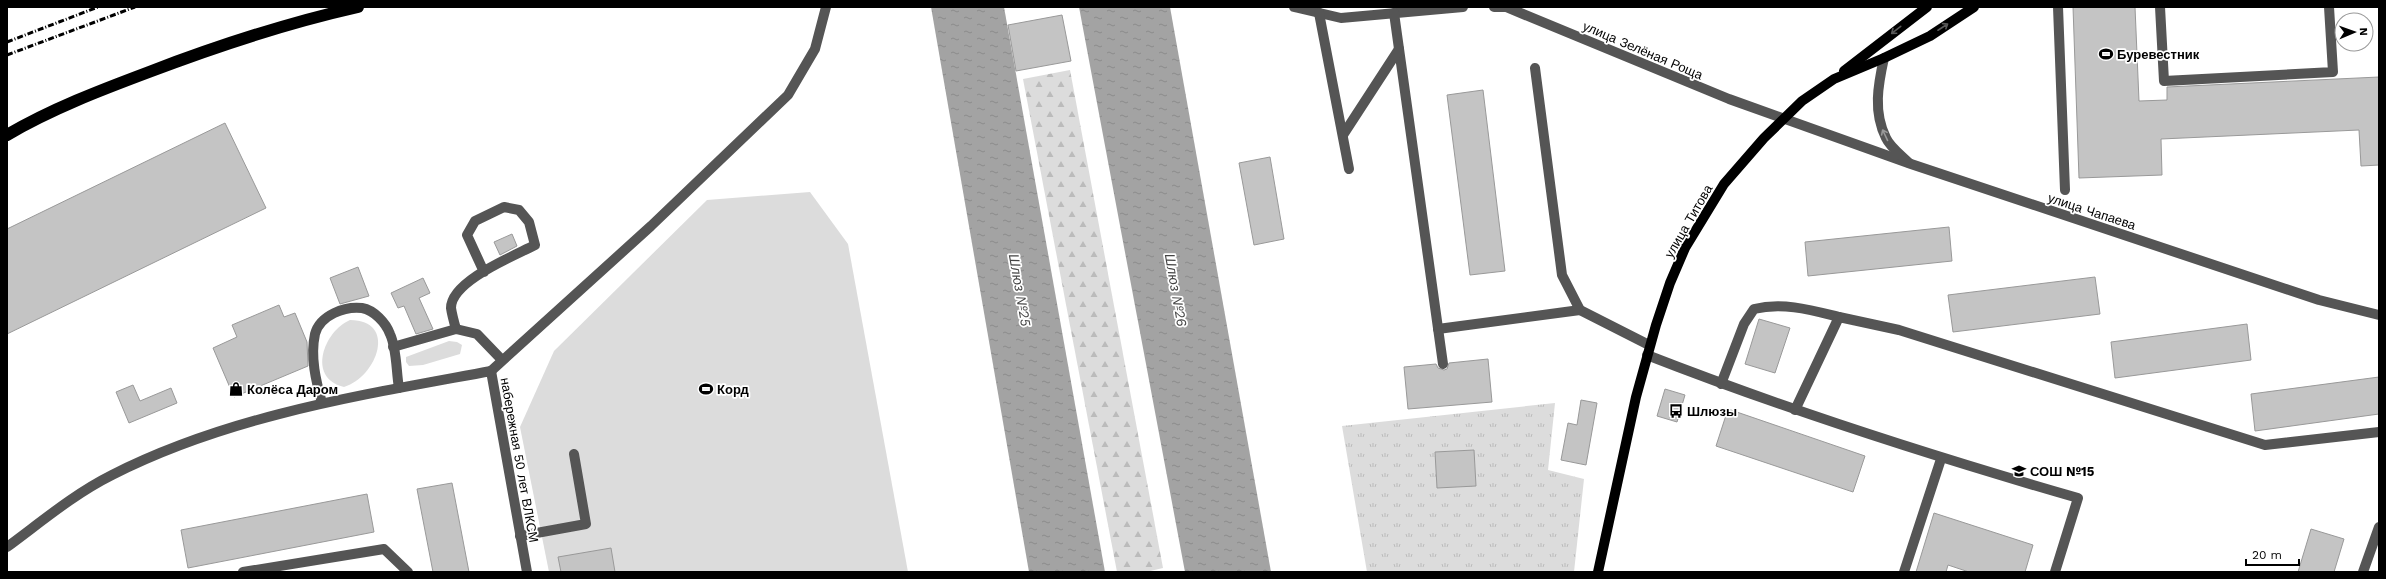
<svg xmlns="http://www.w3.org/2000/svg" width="2386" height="579" viewBox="0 0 2386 579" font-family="'Work Sans',sans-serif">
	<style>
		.grass { fill: #dcdcdc }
		.forest { fill: url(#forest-firs) }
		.park { fill: url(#park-tufts) }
		.water { fill: url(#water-ripples) }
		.building { fill: #c4c4c4; stroke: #999 }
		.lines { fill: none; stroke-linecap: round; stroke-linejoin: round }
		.minor { stroke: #555; stroke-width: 10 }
		.major { stroke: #000; stroke-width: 10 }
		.highway { stroke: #000; stroke-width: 12 }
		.rail { stroke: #000; stroke-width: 3; stroke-dasharray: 6 2 1 2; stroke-linecap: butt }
		.oneway { stroke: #595959 }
		.oneway2 { stroke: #999 }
		.labels { text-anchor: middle; stroke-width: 3.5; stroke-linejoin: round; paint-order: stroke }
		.street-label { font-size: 13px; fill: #000; stroke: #fff }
		.poi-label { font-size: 13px; font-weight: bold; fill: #000; stroke: #fff; text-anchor: start }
		.water-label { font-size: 14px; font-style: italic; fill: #444; stroke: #fff }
	</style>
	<defs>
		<pattern id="forest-firs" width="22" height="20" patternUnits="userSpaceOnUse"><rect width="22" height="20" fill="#dcdcdc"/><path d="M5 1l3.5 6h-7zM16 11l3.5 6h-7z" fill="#bbb"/></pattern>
		<pattern id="park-tufts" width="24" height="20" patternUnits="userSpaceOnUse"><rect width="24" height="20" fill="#dcdcdc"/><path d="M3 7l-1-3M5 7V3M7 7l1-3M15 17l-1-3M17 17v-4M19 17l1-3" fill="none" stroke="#bbb"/></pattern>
		<pattern id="water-ripples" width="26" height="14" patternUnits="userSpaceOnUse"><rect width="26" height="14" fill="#a3a3a3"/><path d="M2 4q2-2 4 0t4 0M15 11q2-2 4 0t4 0" fill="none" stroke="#8b8b8b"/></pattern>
	</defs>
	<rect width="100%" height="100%" fill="#fff"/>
	<g class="grass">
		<polygon points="810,192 848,244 908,572 549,572 520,427 554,351 707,200"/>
		<path d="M350 320C397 320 378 376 344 387 306 378 324 331 350 320Z"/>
		<polygon points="449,341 457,342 462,345 460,354 423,365 409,366 406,362 406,357"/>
	</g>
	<polygon class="forest" points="1070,70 1163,568 1146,572 1117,572 1023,79"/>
	<polygon class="park" points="1555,403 1548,470 1584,479 1574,572 1367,572 1342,426"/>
	<g class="water">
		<polygon points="931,7 1004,7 1105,572 1029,572"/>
		<polygon points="1079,7 1170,7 1271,572 1185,572"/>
	</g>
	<g class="building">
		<polygon points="2073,7 2135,7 2139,101 2167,100 2167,87 2379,77 2379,165 2361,166 2359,130 2161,139 2162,175 2079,178"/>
		<polygon points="1062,15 1071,61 1016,71 1008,25"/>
		<polygon points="1483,90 1505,271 1470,275 1447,95"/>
		<polygon points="225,123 266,208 7,334 7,229"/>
		<polygon points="1270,157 1284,239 1254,245 1239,163"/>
		<polygon points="1949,227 1952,261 1808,276 1805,242"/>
		<polygon points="512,234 517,246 500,255 494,242"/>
		<polygon points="358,267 369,296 340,304 330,278"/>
		<polygon points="2095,277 2100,314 1953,332 1948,295"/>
		<polygon points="423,278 430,293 419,298 433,329 416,334 404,306 398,308 391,293"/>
		<polygon points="279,305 284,317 295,313 307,342 308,366 234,397 213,348 237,337 232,325"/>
		<polygon points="1759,319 1790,328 1775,373 1745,364"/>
		<polygon points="2247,324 2251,360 2115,378 2111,342"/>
		<polygon points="1488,359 1492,402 1408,409 1404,367 1436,364 1438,368 1444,370 1447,369 1449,363"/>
		<polygon points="2379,377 2379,414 2255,431 2251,394"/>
		<polygon points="133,385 140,401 171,388 177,403 129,423 116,392"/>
		<polygon points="1665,389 1685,395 1677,422 1657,416"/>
		<polygon points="1581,400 1597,403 1586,465 1561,460 1568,423 1577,425"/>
		<polygon points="1728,409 1865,456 1853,492 1716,446"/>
		<polygon points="1474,450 1476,486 1437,488 1435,452"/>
		<polygon points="452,483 469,572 433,572 417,489"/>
		<polygon points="367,494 374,532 188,568 181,530"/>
		<polygon points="1934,513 2033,545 2025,572 1969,572 1948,565 1946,572 1916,572"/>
		<polygon points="2311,529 2344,539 2334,572 2298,572"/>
		<polygon points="611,548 615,572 561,572 558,557"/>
	</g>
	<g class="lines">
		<g class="minor">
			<polyline points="1294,7 1341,18 1463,7"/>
			<polyline points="1494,7 1506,7 1729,99 1911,164 2319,300 2379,315"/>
			<polyline points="2058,7 2065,190"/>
			<polyline points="2160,7 2164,81 2333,72 2329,7"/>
			<polyline points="1319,13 1349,169"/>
			<polyline points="1394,13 1443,364"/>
			<path d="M1884 58C1878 85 1873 112 1886 138 1890 147 1902 156 1909 163"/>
			<polyline points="1535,68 1562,275 1580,310 1649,345"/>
			<polyline points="1343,135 1399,49"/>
			<path d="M456 329C454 322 452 315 451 308 451 281 514 256 535 245L529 222 519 210 504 207 475 221 467 235 484 272"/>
			<polyline points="1438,329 1580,310"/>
			<polyline points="393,347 456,329 477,334 502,360"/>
			<path d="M1647 355C1788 410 1932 456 2078 498L2055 572"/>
			<polyline points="491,371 651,226 788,95 815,49 826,7"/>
			<path d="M1721 384 1744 324 1754 309C1783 302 1811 310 1839 317"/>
			<path d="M322 403C316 381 310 357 315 334 320 315 345 306 362 308 374 310 386 323 390 334 397 349 396 371 399 388"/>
			<polyline points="1795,410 1839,317 1899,330 2265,445 2379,432"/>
			<polyline points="520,536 586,524 574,454"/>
			<path d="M7 547C41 522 74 494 112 475 230 415 362 395 491 371L527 572"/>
			<polyline points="243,572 384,549 408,572"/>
			<polyline points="1904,572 1941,459"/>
			<polyline points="2363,572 2379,527"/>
		</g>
		<g class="major">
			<polyline points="1844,71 1927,7"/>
			<polyline points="1598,572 1636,397 1656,325 1670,283 1685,248 1724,184 1764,138 1802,101 1834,79 1884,58 1930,36 1974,7"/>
		</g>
		<path class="highway" d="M7 135C51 109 101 90 149 72 217 46 287 23 358 7"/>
		<g class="rail">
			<polyline points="7,42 98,7"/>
			<polyline points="7,55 135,7"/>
		</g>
	</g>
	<defs><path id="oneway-shaft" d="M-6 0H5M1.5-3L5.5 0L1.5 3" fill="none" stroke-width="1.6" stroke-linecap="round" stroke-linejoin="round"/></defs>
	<g class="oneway">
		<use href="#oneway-shaft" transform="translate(1943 27) rotate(-33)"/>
		<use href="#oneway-shaft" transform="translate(1896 30) rotate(142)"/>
	</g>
	<use class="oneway2" href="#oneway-shaft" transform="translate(1885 135) rotate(-115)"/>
	<defs>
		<symbol id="stadium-bare" viewBox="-9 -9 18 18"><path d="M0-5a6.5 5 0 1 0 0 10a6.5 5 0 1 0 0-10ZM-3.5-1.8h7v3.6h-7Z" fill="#000" stroke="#fff" stroke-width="2.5" paint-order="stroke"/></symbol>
		<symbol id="shop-bare" viewBox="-9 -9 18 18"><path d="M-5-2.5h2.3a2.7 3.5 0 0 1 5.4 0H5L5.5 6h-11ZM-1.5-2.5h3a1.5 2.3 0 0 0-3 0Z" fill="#000" stroke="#fff" stroke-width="2.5" paint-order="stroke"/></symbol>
		<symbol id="bus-bare" viewBox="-9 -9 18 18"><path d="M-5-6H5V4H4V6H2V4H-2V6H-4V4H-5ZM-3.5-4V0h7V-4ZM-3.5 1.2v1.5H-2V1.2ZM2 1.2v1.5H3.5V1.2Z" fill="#000" stroke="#fff" stroke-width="2.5" paint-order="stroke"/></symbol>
		<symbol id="school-bare" viewBox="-9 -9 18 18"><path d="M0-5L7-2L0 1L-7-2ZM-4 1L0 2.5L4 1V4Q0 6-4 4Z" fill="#000" stroke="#fff" stroke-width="2.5" paint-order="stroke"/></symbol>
	</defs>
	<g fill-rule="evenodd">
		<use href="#stadium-bare" x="2096" y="44" width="20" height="20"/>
		<use href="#shop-bare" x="226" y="379" width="20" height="20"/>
		<use href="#stadium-bare" x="696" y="379" width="20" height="20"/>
		<use href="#bus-bare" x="1666" y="401" width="20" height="20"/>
		<use href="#school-bare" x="2009" y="461" width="20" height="20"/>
	</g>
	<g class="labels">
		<g class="street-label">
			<text transform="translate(1643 50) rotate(23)" y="5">улица Зелёная Роща</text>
			<text transform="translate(2092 211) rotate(18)" y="5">улица Чапаева</text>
			<text transform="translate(1688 221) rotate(-60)" y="5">улица Титова</text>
			<text transform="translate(520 460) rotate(80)" y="5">набережная 50 лет ВЛКСМ</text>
		</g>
		<g class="poi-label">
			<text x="2117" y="59">Буревестник</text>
			<text x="247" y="394">Колёса Даром</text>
			<text x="717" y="394">Корд</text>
			<text x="1687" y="416">Шлюзы</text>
			<text x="2030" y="476">СОШ №15</text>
		</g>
		<g class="water-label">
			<text transform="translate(1020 290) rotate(80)" y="5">Шлюз №25</text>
			<text transform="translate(1176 290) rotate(80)" y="5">Шлюз №26</text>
		</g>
	</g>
	<rect width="2386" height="579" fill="none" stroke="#000000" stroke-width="16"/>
	<g transform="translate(2354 32) rotate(88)"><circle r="19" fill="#ffffff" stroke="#999999"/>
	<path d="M0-3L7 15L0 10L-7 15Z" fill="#000000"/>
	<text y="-6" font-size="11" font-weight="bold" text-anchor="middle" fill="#000000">N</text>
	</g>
	<path d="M2246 559v6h53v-6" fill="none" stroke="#000000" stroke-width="2"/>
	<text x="2252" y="559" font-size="12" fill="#000000" stroke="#ffffff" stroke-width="3" paint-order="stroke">20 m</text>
</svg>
